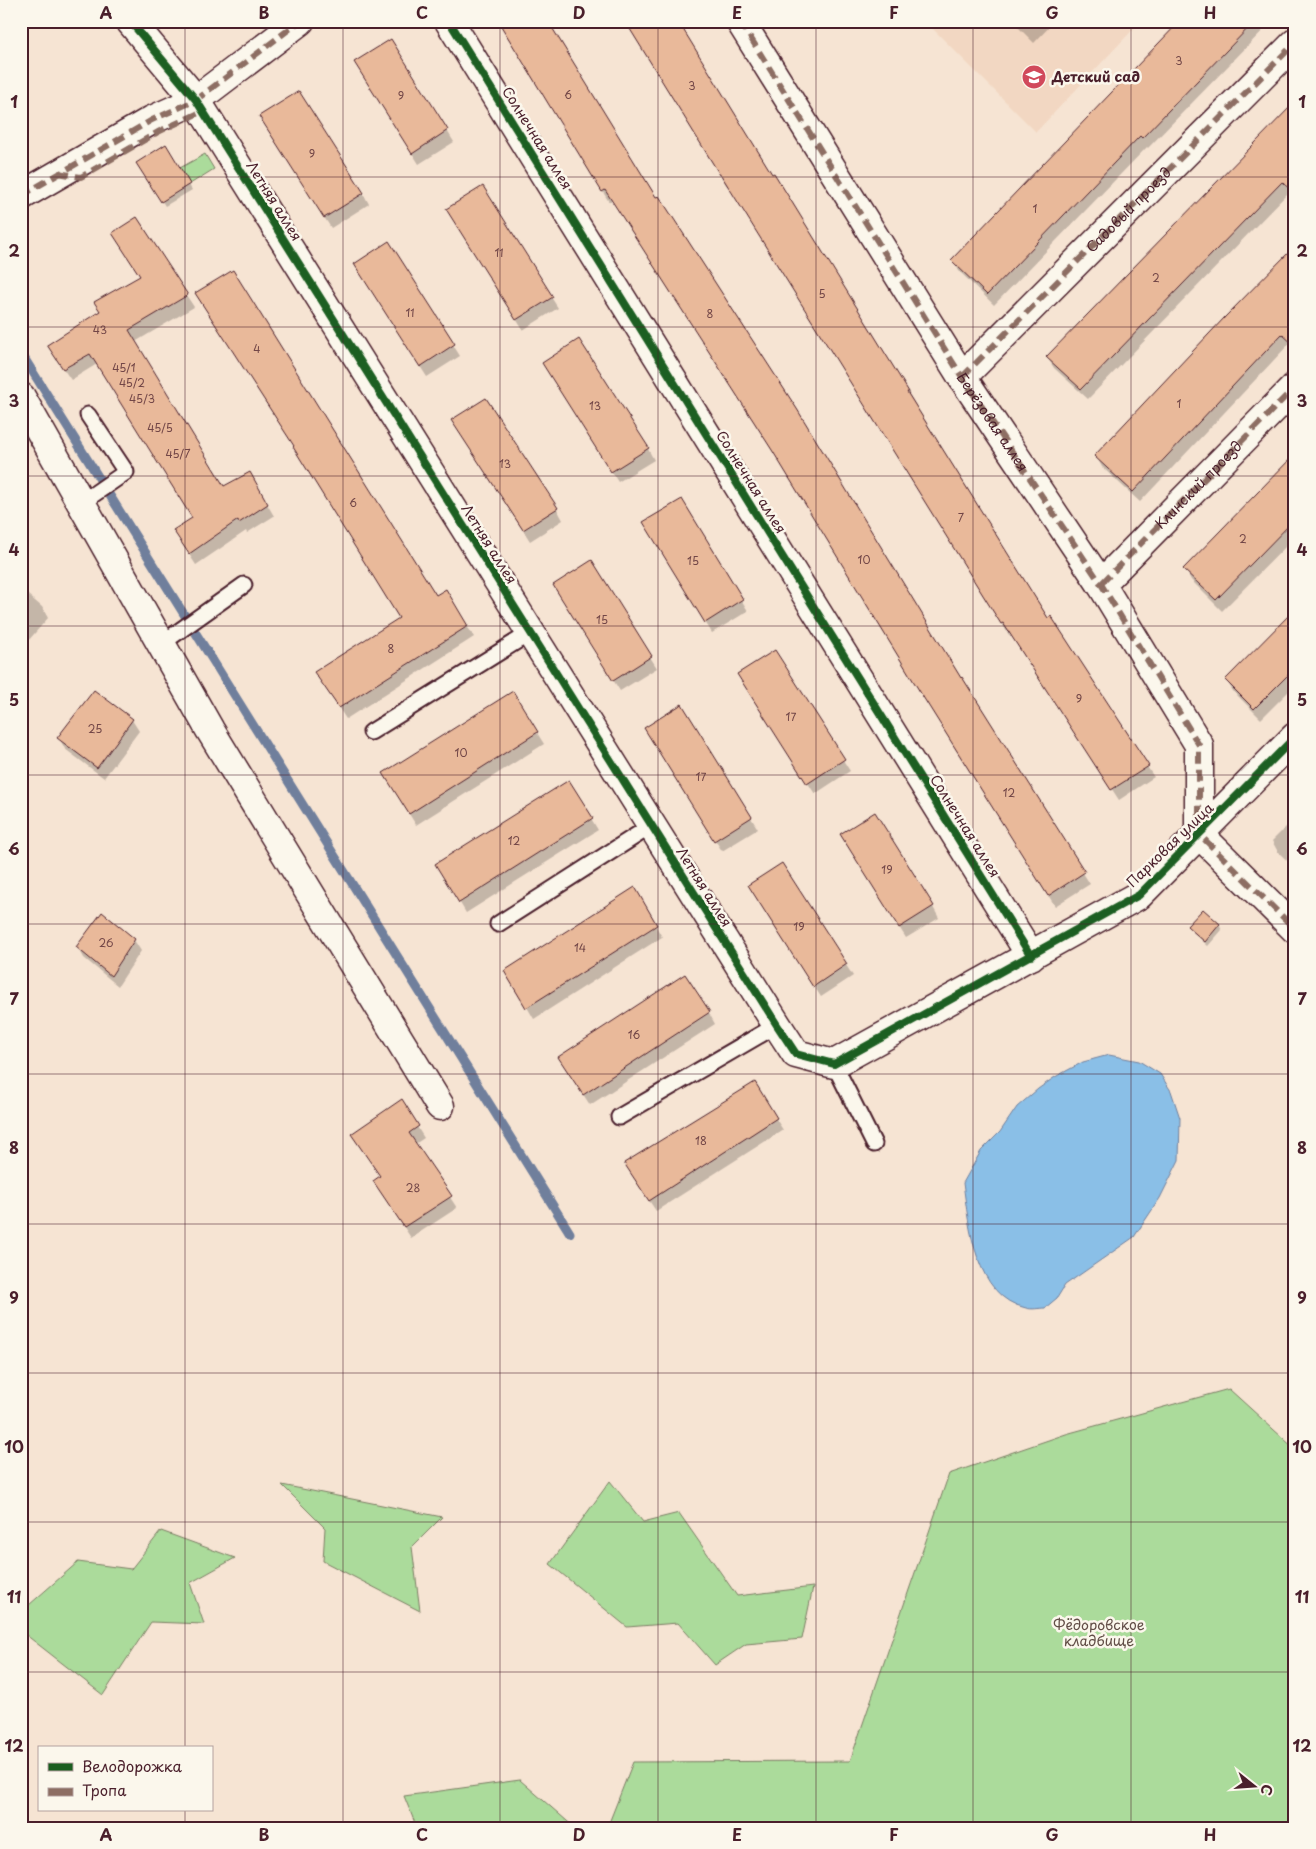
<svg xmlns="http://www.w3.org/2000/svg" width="1316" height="1849" viewBox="0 0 1316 1849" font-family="'Playpen Sans',sans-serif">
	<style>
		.built { fill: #f2d7c2 }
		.green { fill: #abdb9b; stroke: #7a7d63 }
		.water { fill: #8abfe7; stroke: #707f9c }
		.shadow { fill: #0003 }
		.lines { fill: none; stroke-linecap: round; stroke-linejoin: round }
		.stream { stroke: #707f9c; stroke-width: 9 }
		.building { fill: #e9b99a; stroke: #4a1f2b }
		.service-casing { stroke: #4a1f2b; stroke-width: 19 }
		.minor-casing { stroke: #4a1f2b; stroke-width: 31 }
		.service { stroke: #fbf7ec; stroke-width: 15 }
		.minor { stroke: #fbf7ec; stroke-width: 28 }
		.quiet { stroke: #8d6e63; stroke-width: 6; stroke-dasharray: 12 6; stroke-linecap: butt }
		.cycleway-casing { stroke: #fbf7ec; stroke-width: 11 }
		.cycleway { stroke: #1b5e20; stroke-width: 8 }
		.grid { fill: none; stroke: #4a1f2b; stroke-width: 1; stroke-opacity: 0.55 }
		.labels { text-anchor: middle; stroke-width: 5; stroke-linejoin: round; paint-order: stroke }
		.number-label { font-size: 11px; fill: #724647 }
		.poi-label { font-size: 14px; font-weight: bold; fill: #4a1f2b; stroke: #fbf7ec; text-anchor: start }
		.street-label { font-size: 14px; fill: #4a1f2b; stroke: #fbf7ec }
		.park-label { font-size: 14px; fill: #624e47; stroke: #fbf7ec }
		.neatline { fill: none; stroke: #4a1f2b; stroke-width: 2 }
		.grid-label { font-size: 16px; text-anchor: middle; font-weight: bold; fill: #4a1f2b }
	</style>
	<rect width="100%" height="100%" fill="#f6e4d3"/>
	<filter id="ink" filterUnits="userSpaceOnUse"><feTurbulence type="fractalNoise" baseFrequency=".02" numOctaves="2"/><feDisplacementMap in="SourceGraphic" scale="10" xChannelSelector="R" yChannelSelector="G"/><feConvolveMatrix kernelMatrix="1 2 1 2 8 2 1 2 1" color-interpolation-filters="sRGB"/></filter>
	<g filter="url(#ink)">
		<polygon class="built" points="925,21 1141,21 1036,132"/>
		<g class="green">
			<polygon points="205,154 214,169 190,184 180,168"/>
			<polygon points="1229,1389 1295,1449 1295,1828 607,1828 633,1762 850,1761 949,1474 1066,1434"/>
			<polygon points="610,1481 643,1522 679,1513 737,1596 813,1587 802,1639 746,1644 715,1665 678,1623 627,1627 550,1564"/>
			<polygon points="282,1485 442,1517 412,1547 420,1611 323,1561 325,1528"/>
			<polygon points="161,1531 235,1558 190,1583 204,1624 151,1622 103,1695 21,1631 21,1612 78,1562 131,1569"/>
			<polygon points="520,1780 575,1828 417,1828 404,1796"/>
		</g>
		<path class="water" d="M1109 1055 1139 1061 1160 1074 1171 1091 1180 1118 1179 1160 1160 1198 1134 1237 1065 1285 1057 1298 1045 1308C1039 1308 1032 1310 1026 1308 975 1297 969 1226 963 1183L981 1151 1000 1132 1017 1107 1038 1089 1055 1077 1083 1062Z"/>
		<g class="shadow">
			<polygon points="499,21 960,680 1090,884 1055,906 916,684 768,442 612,200 609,202"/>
			<polygon points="626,21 772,176 774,175 1048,620 1154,777 1119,800 1010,634 1009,635 729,185 727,186"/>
			<polygon points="1012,21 1055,21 1034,43"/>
			<polygon points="1183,21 1272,21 1148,148 1147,147 994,305 959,271 953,260"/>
			<polygon points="391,40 454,142 419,164 362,73"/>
			<polygon points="1295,104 1295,192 1292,195 1289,192 1088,399 1054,368 1047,357"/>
			<polygon points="267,128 363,193 369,204 331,228"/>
			<polygon points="165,146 192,190 165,206 138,163"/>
			<polygon points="136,219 194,307 135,342 224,487 249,473 274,516 247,533 246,531 196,565 181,542 193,519 97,364 71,380 55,357 101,312 141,277"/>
			<polygon points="454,220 551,297 558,308 523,330"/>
			<polygon points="389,243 460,356 427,377 362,276"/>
			<polygon points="1295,247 1295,342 1291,346 1289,344 1140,502 1102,467 1096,456"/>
			<polygon points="550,375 648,449 654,460 618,482"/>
			<polygon points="459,431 557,509 563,520 530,541"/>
			<polygon points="295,447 436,597 467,626 474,637 346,719 315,672 400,619"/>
			<polygon points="1295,456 1295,537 1222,611 1191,580 1185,569"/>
			<polygon points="681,500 748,611 712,633 651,534"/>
			<polygon points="591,562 657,668 620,691 561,596"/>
			<polygon points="21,589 42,607 48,618 21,649"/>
			<polygon points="1295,611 1295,685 1261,719 1233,691 1226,680"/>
			<polygon points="774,652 850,771 815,794 745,686"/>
			<polygon points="94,692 132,720 139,731 104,778 65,749 59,738"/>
			<polygon points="512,693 544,744 416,825 391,785"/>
			<polygon points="681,706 758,829 722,851 652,739"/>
			<polygon points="569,782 598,830 466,913 443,875"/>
			<polygon points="1295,818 1295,868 1278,852 1272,841"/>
			<polygon points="848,846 933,907 939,918 906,938"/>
			<polygon points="782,865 853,976 821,997 756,896"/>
			<polygon points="635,888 662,937 534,1019 506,971"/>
			<polygon points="1203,911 1219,925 1222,930 1208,946 1192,931 1189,926"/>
			<polygon points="134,940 141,951 118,986 84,958 78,947"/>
			<polygon points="709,1013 715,1024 590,1105 566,1068"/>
			<polygon points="754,1084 783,1130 656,1211 632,1175"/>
			<polygon points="401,1101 424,1138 415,1144 457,1208 411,1238 381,1192 381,1177 352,1134"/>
		</g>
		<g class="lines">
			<polyline class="stream" points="21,353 570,1233"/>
		</g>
		<g class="building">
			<polygon points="498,21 548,21 656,197 659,196 797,409 961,678 962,677 1085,872 1048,896 925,700 772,450 605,190 602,192"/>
			<polygon points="625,21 678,21 772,174 774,173 909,392 907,392 1048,618 1051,616 1149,766 1111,790 1003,623 1001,624 721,175 720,175"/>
			<polygon points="1180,21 1255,21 1142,138 1140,136 987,295 951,260"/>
			<polygon points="391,39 448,130 412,154 354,62"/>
			<polygon points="299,91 364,193 324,218 259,116"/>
			<polygon points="1295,102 1295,194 1282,182 1081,389 1046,357"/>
			<polygon points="166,144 190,184 161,202 136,163"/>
			<polygon points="483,186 553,297 516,320 446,209"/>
			<polygon points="137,217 188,295 129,330 224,486 250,472 268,504 239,523 238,520 189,554 173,530 192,518 90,354 63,369 47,345 100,311 94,302 140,276 112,233"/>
			<polygon points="389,241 455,344 420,367 354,264"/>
			<polygon points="1295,246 1295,346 1282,334 1133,492 1094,456 1225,317"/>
			<polygon points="233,270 436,595 446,589 468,626 339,708 314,672 399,618 293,447 294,446 195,293"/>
			<polygon points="579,339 649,448 611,472 542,363"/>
			<polygon points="486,398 558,508 523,530 451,420"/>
			<polygon points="1295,454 1295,519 1216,600 1183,569"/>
			<polygon points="682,499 743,599 705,623 643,522"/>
			<polygon points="592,560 652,656 613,681 553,585"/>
			<polygon points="1295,609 1295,668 1254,709 1225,680"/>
			<polygon points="775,650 845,759 807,784 737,674"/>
			<polygon points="94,690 133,719 97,768 57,738"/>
			<polygon points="513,691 538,732 409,814 383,773"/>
			<polygon points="682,704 752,817 714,841 644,728"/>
			<polygon points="569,780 593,818 459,903 435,864"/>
			<polygon points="875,812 934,906 899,928 840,834"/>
			<polygon points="782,863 847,964 813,987 748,885"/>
			<polygon points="635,887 657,925 526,1008 504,971"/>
			<polygon points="1203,909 1220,924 1205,942 1187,926"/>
			<polygon points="102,912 135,939 111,976 76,947"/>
			<polygon points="685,974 710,1012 583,1095 558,1057"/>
			<polygon points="755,1082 777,1118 649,1201 624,1163"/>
			<polygon points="402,1099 419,1126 409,1133 452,1196 404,1227 373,1181 380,1176 351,1134"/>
		</g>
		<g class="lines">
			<defs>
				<g id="service">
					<polyline points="81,503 126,472 88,415"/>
					<polyline points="161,644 244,585"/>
					<polyline points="371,732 530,633"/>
					<polyline points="498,924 651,826"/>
					<polyline points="834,1064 874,1144"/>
					<polyline points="619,1117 777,1025"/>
				</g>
				<g id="minor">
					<polyline points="130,21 196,100 777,1025 796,1054 834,1064 1139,895 1295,737"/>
					<polyline points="449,21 1031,956"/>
					<polyline points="740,21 962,377 1101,584 1199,745 1199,834 1295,929"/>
					<polyline points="21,196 152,120 196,100 300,21"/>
					<path id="s1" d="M962 377 1295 43"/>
					<polyline points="21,397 210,730 440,1106"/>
					<path id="s2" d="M1101 584 1295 387"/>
				</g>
			</defs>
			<use href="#service" class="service-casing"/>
			<use href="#minor" class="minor-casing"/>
			<use href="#service" class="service"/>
			<use href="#minor" class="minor"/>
			<g class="quiet">
				<path id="s3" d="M740 21 962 377 1101 584 1199 745V834L1295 929"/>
				<polyline points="58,173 81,177 158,132 203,111"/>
				<polyline points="21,196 152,120 196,100 300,21"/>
				<polyline points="962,377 1295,43"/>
				<polyline points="1101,584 1295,387"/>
			</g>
			<defs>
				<g id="cycleway">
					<polyline points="130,21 196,100 777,1025 796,1054 834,1064 1139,895 1295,737"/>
					<polyline points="449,21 1031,956"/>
				</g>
			</defs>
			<use href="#cycleway" class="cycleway-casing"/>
			<use href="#cycleway" class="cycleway"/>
		</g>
	</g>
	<path class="grid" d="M185 21V1748M343 21V1828M500 21V1828M658 21V1828M816 21V1828M973 21V1828M1131 21V1828M21 177H1295M21 327H1295M21 476H1295M21 626H1295M21 775H1295M21 924H1295M21 1074H1295M21 1224H1295M21 1373H1295M21 1522H1295M21 1672H1295M185 1810V1828"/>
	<defs>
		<symbol id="school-disc" viewBox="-11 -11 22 22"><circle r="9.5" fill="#d1495b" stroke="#fbf7ec"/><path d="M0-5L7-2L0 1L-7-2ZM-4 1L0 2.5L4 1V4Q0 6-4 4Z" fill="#fff"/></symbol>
	</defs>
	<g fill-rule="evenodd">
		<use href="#school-disc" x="1020" y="63" width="28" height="28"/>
	</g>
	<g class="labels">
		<g class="number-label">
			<text x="1179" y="65">3</text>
			<text x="692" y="90">3</text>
			<text x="568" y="99">6</text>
			<text x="401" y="100">9</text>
			<text x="312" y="158">9</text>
			<text x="1035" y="213">1</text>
			<text x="499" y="257">11</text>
			<text x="1156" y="282">2</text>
			<text x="822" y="298">5</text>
			<text x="410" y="317">11</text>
			<text x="710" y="318">8</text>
			<text x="100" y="334">43</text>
			<text x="257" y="353">4</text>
			<text x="124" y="372">45/1</text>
			<text x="132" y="387">45/2</text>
			<text x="142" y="403">45/3</text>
			<text x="1179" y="408">1</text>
			<text x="595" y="410">13</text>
			<text x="160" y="432">45/5</text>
			<text x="178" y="458">45/7</text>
			<text x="505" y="468">13</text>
			<text x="353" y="507">6</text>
			<text x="961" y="522">7</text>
			<text x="1243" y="543">2</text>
			<text x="864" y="564">10</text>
			<text x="693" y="565">15</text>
			<text x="602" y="624">15</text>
			<text x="391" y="653">8</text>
			<text x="1079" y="703">9</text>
			<text x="791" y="721">17</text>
			<text x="95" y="733">25</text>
			<text x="461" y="757">10</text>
			<text x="701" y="781">17</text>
			<text x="1009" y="797">12</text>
			<text x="514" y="845">12</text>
			<text x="887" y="874">19</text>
			<text x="799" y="931">19</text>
			<text x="106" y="947">26</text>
			<text x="580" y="952">14</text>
			<text x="634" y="1039">16</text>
			<text x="701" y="1145">18</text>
			<text x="413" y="1192">28</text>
		</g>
		<g class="poi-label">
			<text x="1052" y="82">Детский сад</text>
		</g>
		<g class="street-label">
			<text transform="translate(537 138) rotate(58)" y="5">Солнечная аллея</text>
			<text transform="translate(274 201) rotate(58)" y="5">Летняя аллея</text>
			<text dy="5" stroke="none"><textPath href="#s1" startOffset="236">Садовый проезд</textPath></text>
			<text dy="5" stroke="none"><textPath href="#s3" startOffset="474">Берёзовая аллея</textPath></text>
			<text transform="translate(751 482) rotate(58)" y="5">Солнечная аллея</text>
			<text dy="5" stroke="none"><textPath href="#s2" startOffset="139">Клинский проезд</textPath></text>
			<text transform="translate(489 544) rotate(58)" y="5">Летняя аллея</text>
			<text transform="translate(965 826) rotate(58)" y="5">Солнечная аллея</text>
			<text transform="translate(1170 845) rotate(-44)" y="5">Парковая улица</text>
			<text transform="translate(704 887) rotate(58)" y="5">Летняя аллея</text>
		</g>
		<g class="park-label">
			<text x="1099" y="1630">Фёдоровское<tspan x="1099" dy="16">кладбище</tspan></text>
		</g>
	</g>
	<rect width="1316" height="1849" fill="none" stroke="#fbf7ec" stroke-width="55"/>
	<rect x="38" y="1746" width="175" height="65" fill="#fbf7ec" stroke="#b4a19f"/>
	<rect x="48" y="1763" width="25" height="8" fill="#1b5e20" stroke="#b4a19f"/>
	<text x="82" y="1772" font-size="15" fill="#4a1f2b">Велодорожка</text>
	<rect x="48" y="1788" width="25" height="8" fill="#8d6e63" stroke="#b4a19f"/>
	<text x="82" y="1796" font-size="15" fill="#4a1f2b">Тропа</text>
	<g transform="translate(1254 1786) rotate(107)" stroke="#fbf7ec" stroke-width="4" paint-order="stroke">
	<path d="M0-4L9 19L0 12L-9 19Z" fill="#4a1f2b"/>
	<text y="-8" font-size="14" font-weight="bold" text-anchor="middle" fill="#4a1f2b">С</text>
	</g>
	<rect x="28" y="28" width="1260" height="1794" class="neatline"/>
	<g class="grid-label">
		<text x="106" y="19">A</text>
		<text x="264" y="19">B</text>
		<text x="422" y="19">C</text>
		<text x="579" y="19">D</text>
		<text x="737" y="19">E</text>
		<text x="894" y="19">F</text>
		<text x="1052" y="19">G</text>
		<text x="1210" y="19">H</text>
		<text x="14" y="108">1</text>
		<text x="1302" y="108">1</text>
		<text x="14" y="257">2</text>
		<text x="1302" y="257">2</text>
		<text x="14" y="407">3</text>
		<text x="1302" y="407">3</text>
		<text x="14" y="556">4</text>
		<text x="1302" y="556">4</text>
		<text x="14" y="706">5</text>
		<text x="1302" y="706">5</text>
		<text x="14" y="855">6</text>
		<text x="1302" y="855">6</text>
		<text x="14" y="1005">7</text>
		<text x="1302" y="1005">7</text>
		<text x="14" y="1154">8</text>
		<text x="1302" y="1154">8</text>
		<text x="14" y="1304">9</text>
		<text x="1302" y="1304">9</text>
		<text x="14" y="1453">10</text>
		<text x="1302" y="1453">10</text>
		<text x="14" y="1603">11</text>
		<text x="1302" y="1603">11</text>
		<text x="14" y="1752">12</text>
		<text x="1302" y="1752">12</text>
		<text x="106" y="1841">A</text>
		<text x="264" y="1841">B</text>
		<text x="422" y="1841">C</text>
		<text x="579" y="1841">D</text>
		<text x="737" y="1841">E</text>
		<text x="894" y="1841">F</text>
		<text x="1052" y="1841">G</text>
		<text x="1210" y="1841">H</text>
	</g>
</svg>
